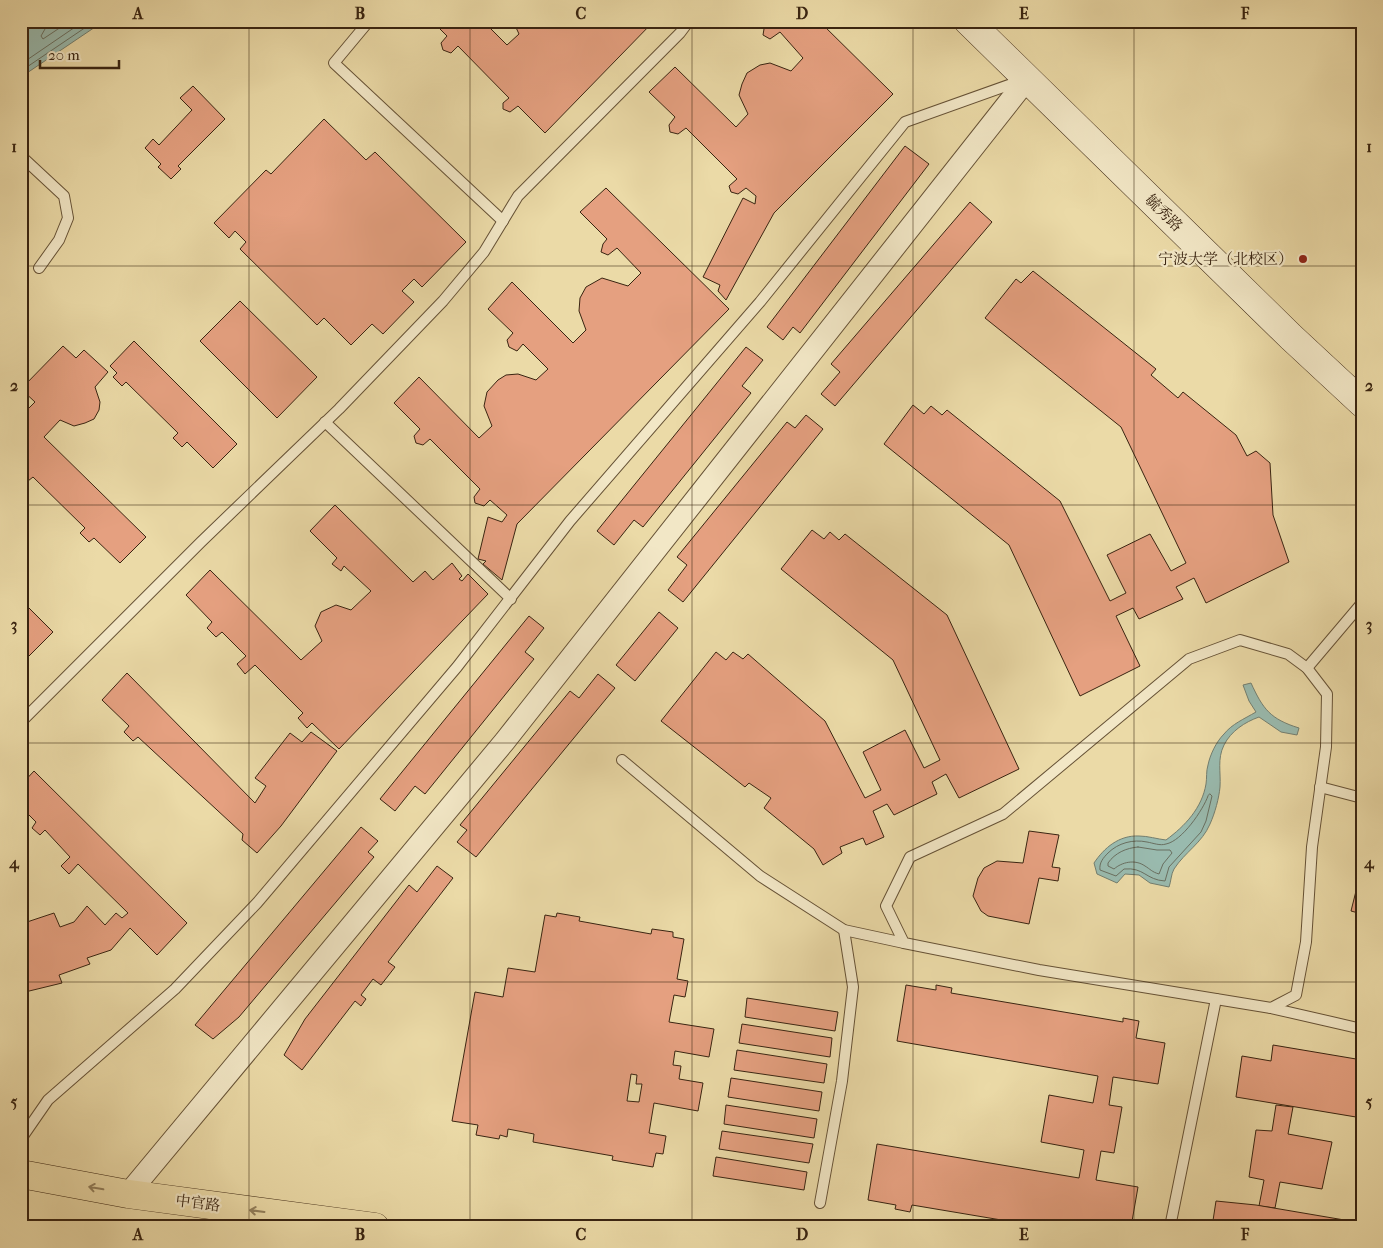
<svg xmlns="http://www.w3.org/2000/svg" width="1383" height="1248" viewBox="0 0 1383 1248" font-family="'IM FELL French Canon','Noto Serif SC',serif">
	<style>
		.water { fill: #99baae; stroke: #737e6f }
		.lines { fill: none; stroke-linecap: round; stroke-linejoin: round }
		.shore { stroke: #696f60; stroke-width: 1 }
		.building { fill: #e5a080; stroke: #392411; fill-rule: evenodd }
		.lane-casing { stroke: #665236; stroke-width: 12 }
		.street-casing { stroke: #665236; stroke-width: 23 }
		.secondary-casing { stroke: #392411; stroke-width: 29 }
		.primary-casing { stroke: #392411; stroke-width: 29 }
		.lane { stroke: #f2e7c6; stroke-width: 10 }
		.street { stroke: #f2e7c6; stroke-width: 21 }
		.secondary { stroke: #f2e7c6; stroke-width: 28 }
		.primary { stroke: #ebdaa7; stroke-width: 28 }
		.oneway { stroke: #927f5c }
		.grid { fill: none; stroke: #392411; stroke-width: 1; stroke-opacity: 0.55 }
		.poi-dot { fill: #8f2418; stroke: #f2e7c6; stroke-width: 2 }
		.labels { text-anchor: middle; stroke-width: 4.5; stroke-linejoin: round; paint-order: stroke }
		.street-label { font-size: 15px; fill: #392411; stroke: #f2e7c6 }
		.poi-label { font-size: 15px; fill: #392411; stroke: #f2e7c6; text-anchor: end }
		.neatline { fill: none; stroke: #392411; stroke-width: 2 }
		.grid-label { font-size: 16px; text-anchor: middle; font-weight: bold; fill: #392411 }
	</style>
	<rect width="100%" height="100%" fill="#ebdaa7"/>
	<filter id="stains"><feTurbulence type="fractalNoise" baseFrequency=".004" numOctaves="4"/><feColorMatrix values="0 0 0 0 .2 0 0 0 0 .09 0 0 0 0 .02 0 0 0 .5 -.17"/></filter>
	<radialGradient id="worn" r=".72"><stop offset=".6" stop-color="#630" stop-opacity="0"/><stop offset="1" stop-color="#630" stop-opacity=".3"/></radialGradient>
	<g class="water">
		<polygon points="30,21 104,21 21,77 21,27"/>
		<path d="M1251 683C1263 709 1270 719 1299 728L1297 735 1281 732 1259 717C1245 722 1231 731 1224 745 1217 759 1221 772 1220 787 1219 798 1215 813 1210 824 1202 843 1185 852 1174 869 1171 874 1171 882 1169 887L1150 883 1139 875 1125 874 1117 883 1097 874 1094 863C1104 848 1119 835 1139 836 1148 836 1157 839 1166 840 1185 826 1202 808 1206 784 1207 778 1206 771 1208 765 1210 755 1216 742 1224 734 1232 724 1244 719 1256 712L1249 701 1243 685Z"/>
	</g>
	<g class="lines">
		<g class="shore">
			<polyline points="46,21 45,29 41,36 43,39 70,21"/>
			<polyline points="21,64 84,21"/>
			<polyline points="21,71 95,21"/>
			<path d="M1210 794 1212 796 1206 821 1201 832 1169 867 1165 881C1146 880 1144 867 1124 869L1116 876 1100 870C1099 863 1103 858 1108 853 1118 843 1133 839 1147 842 1153 843 1160 846 1166 844 1182 841 1203 810 1208 796Z"/>
			<path d="M1138 847 1157 850H1170L1172 853 1163 864 1159 874C1152 872 1150 869 1145 866 1135 859 1122 862 1114 869L1108 866V863C1115 853 1126 848 1138 847Z"/>
		</g>
	</g>
	<g class="building">
		<polygon points="432,21 483,21 507,45 519,34 513,21 654,21 545,133 518,106 510,112 503,109 503,103 509,98 458,46 451,53 443,50 441,43 447,36"/>
		<polygon points="769,21 819,21 893,94 774,213 726,300 718,291 720,285 703,277 743,198 755,204 756,196 746,188 738,194 731,192 729,186 737,179 686,128 678,134 670,132 669,125 675,117 649,92 675,67 736,127 748,114 739,95 742,84 747,73 760,65 770,63 791,71 803,58 780,32 770,39 763,35 764,29 770,22"/>
		<polygon points="193,86 225,119 178,166 181,169 171,179 158,167 161,164 145,148 153,139 159,145 192,110 180,98"/>
		<polygon points="324,119 366,160 375,152 466,242 422,287 414,279 402,291 414,302 383,334 372,324 351,345 324,318 317,325 240,249 246,242 235,231 229,238 214,223 266,170 271,174"/>
		<polygon points="905,146 929,164 800,333 793,327 783,340 767,327"/>
		<polygon points="606,188 729,309 517,524 502,580 483,564 486,561 478,559 488,517 502,522 507,515 490,500 484,506 475,503 474,497 480,489 430,439 423,445 416,443 414,436 420,429 394,403 419,377 479,438 492,426 484,406 487,392 498,380 506,375 518,374 536,380 548,369 523,344 517,351 509,347 507,340 513,333 488,309 512,282 573,343 586,330 579,311 580,298 586,287 602,278 628,286 641,273 617,248 608,255 601,252 603,244 607,239 580,212"/>
		<polygon points="970,202 992,222 835,406 821,394 840,372 831,364"/>
		<polygon points="1033,271 1156,369 1151,375 1178,398 1183,392 1236,435 1247,456 1256,451 1270,463 1273,515 1289,562 1206,603 1194,578 1176,587 1183,599 1139,619 1133,608 1116,616 1140,666 1080,696 1009,545 884,444 913,405 924,414 931,406 942,415 947,410 1060,501 1110,601 1126,593 1107,555 1150,534 1171,571 1186,563 1121,427 985,318 1016,279 1021,283"/>
		<polygon points="240,301 317,377 277,418 200,341"/>
		<polygon points="134,341 237,444 213,468 187,442 182,447 173,438 178,433 126,382 122,386 113,377 117,373 110,366"/>
		<polygon points="63,346 76,358 84,350 108,372 95,387 100,402 99,410 94,419 85,423 74,426 60,420 44,437 146,537 120,563 94,538 89,542 80,533 85,528 33,477 28,481 21,474 21,470 24,468 21,465 21,413 23,414 35,402 21,389"/>
		<polygon points="746,347 763,360 742,386 751,393 643,527 634,520 614,545 597,531"/>
		<polygon points="806,415 823,429 683,602 668,590 687,565 677,557 787,422 795,428"/>
		<polygon points="335,505 413,582 425,571 433,580 452,563 462,576 459,579 462,581 468,574 488,594 339,749 312,723 307,728 298,718 303,713 255,665 245,674 237,664 246,656 222,632 216,637 207,628 212,622 186,595 210,570 301,660 322,641 315,626 321,612 336,605 351,610 371,591 344,566 341,571 332,564 337,558 310,531"/>
		<polygon points="812,530 824,539 830,532 839,540 845,534 947,615 1019,769 959,798 946,774 932,782 937,794 894,815 887,804 873,811 884,837 866,845 863,838 840,847 842,853 823,865 814,849 764,808 771,798 749,783 745,787 661,721 716,652 726,660 733,652 743,659 748,654 825,721 865,798 881,790 863,752 905,730 924,768 940,760 893,660 781,569"/>
		<polygon points="21,600 53,632 27,658 21,652"/>
		<polygon points="659,612 678,628 635,681 616,665"/>
		<polygon points="529,616 544,628 525,652 534,659 425,794 415,786 395,811 380,799"/>
		<polygon points="127,673 255,803 266,786 255,778 290,733 302,742 311,732 337,751 281,826 257,853 242,840 243,834 138,737 133,741 124,732 129,726 102,700"/>
		<polygon points="598,674 615,688 476,857 457,842 467,830 460,825 570,691 579,698"/>
		<polygon points="34,771 187,923 157,955 130,928 111,950 87,958 90,964 59,975 62,983 21,993 21,924 54,913 60,927 74,922 87,906 105,925 116,913 122,918 128,913 78,864 69,874 61,866 70,857 45,830 40,835 32,828 36,822 21,807 21,785"/>
		<polygon points="361,827 378,841 368,852 374,857 239,1017 213,1039 195,1025"/>
		<polygon points="1029,831 1059,835 1052,867 1060,868 1058,881 1039,878 1029,924 988,916 981,911 973,896 978,878 984,868 997,861 1023,863"/>
		<polygon points="437,866 453,878 388,962 395,967 381,985 373,979 361,995 366,999 361,1006 355,1001 302,1070 284,1055 305,1019 409,885 417,892"/>
		<polygon points="1362,867 1362,914 1351,911"/>
		<path d="M557 913 580 917 579 921 651 934 652 929 673 932V937L684 939 677 979 688 981 685 997 674 995 669 1022 714 1029 709 1057 675 1051 673 1065 681 1066 679 1079 703 1083 698 1111 654 1103 649 1133 666 1136 663 1154 656 1153 653 1167 612 1160 613 1156 533 1142 534 1134 508 1129 507 1137 500 1135 499 1139 476 1135 478 1125 452 1121 475 992 503 997 508 968 535 972 545 915 556 917ZM631 1074 637 1075 636 1084H642L639 1102 627 1101Z"/>
		<polygon points="906,985 936,990 936,985 952,988 951,993 1123,1022 1123,1018 1139,1021 1136,1038 1165,1043 1158,1084 1113,1077 1109,1105 1122,1107 1114,1153 1101,1151 1096,1180 1138,1187 1131,1227 1102,1223 1101,1227 1043,1227 912,1205 910,1212 895,1209 896,1205 868,1200 877,1144 1079,1178 1084,1150 1041,1142 1049,1095 1093,1103 1098,1076 897,1041"/>
		<polygon points="747,998 838,1012 835,1031 745,1017"/>
		<polygon points="742,1024 832,1038 830,1057 739,1043"/>
		<polygon points="1273,1045 1362,1060 1362,1118 1236,1097 1242,1056 1271,1061"/>
		<polygon points="737,1050 827,1064 824,1083 734,1070"/>
		<polygon points="731,1078 822,1092 819,1111 728,1097"/>
		<polygon points="726,1105 817,1119 814,1138 724,1124"/>
		<polygon points="1276,1105 1293,1107 1288,1134 1332,1142 1322,1189 1280,1182 1275,1208 1259,1206 1264,1180 1249,1177 1256,1130 1272,1131"/>
		<polygon points="722,1131 813,1144 809,1163 719,1149"/>
		<polygon points="716,1157 807,1172 804,1190 713,1176"/>
		<polygon points="1216,1201 1256,1205 1362,1223 1362,1227 1212,1227"/>
	</g>
	<g class="lines">
		<defs>
			<g id="lane">
				<polyline points="369,21 334,63 503,221"/>
				<polyline points="21,156 64,196 68,218 59,240 39,268"/>
				<polyline points="325,422 511,599"/>
				<polygon points="1240,640 1288,654 1307,668 1327,694 1326,747 1312,847 1306,942 1296,995 1271,1008 1039,970 904,943 886,906 910,857 1003,814 1189,659"/>
				<polyline points="1307,668 1362,603"/>
				<polyline points="21,722 201,542 339,409 443,301 484,252 518,196 680,33 689,21"/>
				<polyline points="622,760 760,876 844,930 904,943"/>
				<polyline points="1320,787 1362,798"/>
				<polyline points="1271,1008 1362,1029"/>
				<polyline points="21,1139 48,1100 175,989 257,903 457,667 570,521 760,302 905,122 1020,81"/>
				<polyline points="820,1203 842,1081 853,987 844,930"/>
				<polyline points="1170,1227 1216,999"/>
			</g>
			<polyline id="street" points="128,1194 505,741 1028,78"/>
			<polyline id="secondary" points="968,21 1291,337 1362,403"/>
			<polyline id="primary" points="21,1174 128,1194 375,1227"/>
		</defs>
		<use href="#lane" class="lane-casing"/>
		<use href="#street" class="street-casing"/>
		<use href="#secondary" class="secondary-casing"/>
		<use href="#primary" class="primary-casing"/>
		<use href="#lane" class="lane"/>
		<use href="#street" class="street"/>
		<use href="#secondary" class="secondary"/>
		<use href="#primary" class="primary"/>
	</g>
	<defs><path id="oneway-shaft" d="M-6 0H5M1.5-3L5.5 0L1.5 3" fill="none" stroke-width="1.6" stroke-linecap="round" stroke-linejoin="round" transform="scale(1.25)"/></defs>
	<g class="oneway">
		<use href="#oneway-shaft" transform="translate(96 1188) rotate(-170)"/>
		<use href="#oneway-shaft" transform="translate(257 1211) rotate(-173)"/>
	</g>
	<path class="grid" d="M249 21V1227M470 21V1227M692 21V1227M913 21V1227M1134 21V1227M21 266H1362M21 505H1362M21 743H1362M21 982H1362"/>
	<circle class="poi-dot" cx="1303" cy="259" r="5"/>
	<g class="labels">
		<g class="street-label">
			<text transform="translate(1164 213) rotate(45)" y="5">毓秀路</text>
			<text transform="translate(198 1203) rotate(7)" y="5">中官路</text>
		</g>
		<g class="poi-label">
			<text x="1293" y="264">宁波大学（北校区）</text>
		</g>
	</g>
	<rect width="1383" height="1248" fill="none" stroke="#ebdaa7" stroke-width="55"/>
	<path d="M40 60v8h79v-8" fill="none" stroke="#392411" stroke-width="2.5"/>
	<text x="48" y="60" font-size="15" fill="#392411" stroke="#f2e7c6" stroke-width="4" paint-order="stroke">20 m</text>
	<rect x="28" y="28" width="1328" height="1192" class="neatline"/>
	<g class="grid-label">
		<text x="138" y="19">A</text>
		<text x="360" y="19">B</text>
		<text x="581" y="19">C</text>
		<text x="802" y="19">D</text>
		<text x="1024" y="19">E</text>
		<text x="1245" y="19">F</text>
		<text x="14" y="152">1</text>
		<text x="1369" y="152">1</text>
		<text x="14" y="391">2</text>
		<text x="1369" y="391">2</text>
		<text x="14" y="630">3</text>
		<text x="1369" y="630">3</text>
		<text x="14" y="868">4</text>
		<text x="1369" y="868">4</text>
		<text x="14" y="1107">5</text>
		<text x="1369" y="1107">5</text>
		<text x="138" y="1240">A</text>
		<text x="360" y="1240">B</text>
		<text x="581" y="1240">C</text>
		<text x="802" y="1240">D</text>
		<text x="1024" y="1240">E</text>
		<text x="1245" y="1240">F</text>
	</g>
	<rect width="100%" height="100%" filter="url(#stains)"/>
	<rect width="100%" height="100%" fill="url(#worn)"/>
</svg>
